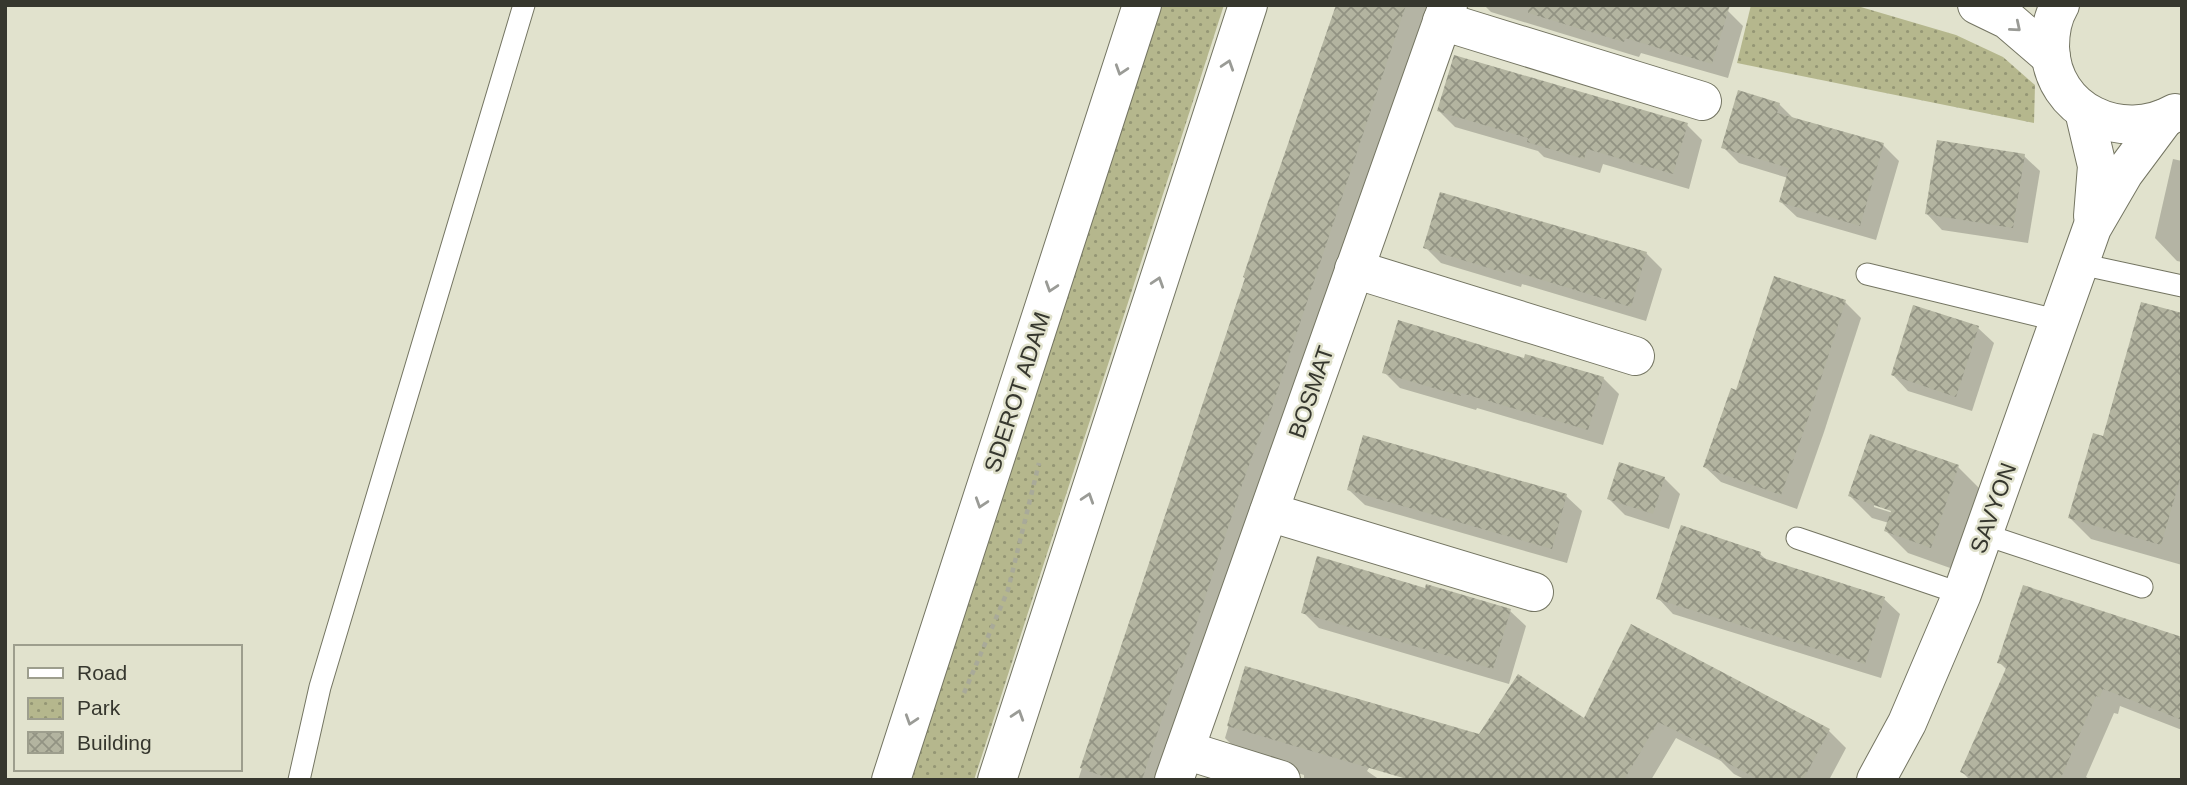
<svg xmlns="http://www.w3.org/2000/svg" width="2187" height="785" viewBox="0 0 2187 785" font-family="Helvetica,sans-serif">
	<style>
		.park { fill: url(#park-dots) }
		.shadow { fill: #0003; fill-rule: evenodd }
		.building { fill: url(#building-cross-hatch) }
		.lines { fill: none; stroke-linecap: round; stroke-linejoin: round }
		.lane-casing { stroke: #747562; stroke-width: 23 }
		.street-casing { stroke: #747562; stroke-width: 40 }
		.secondary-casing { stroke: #747562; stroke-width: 40 }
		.path { stroke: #a9aa99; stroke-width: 4.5; stroke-dasharray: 5 5; stroke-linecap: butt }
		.lane { stroke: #fff; stroke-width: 21 }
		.street { stroke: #fff; stroke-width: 38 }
		.secondary { stroke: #fff; stroke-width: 38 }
		.oneway { stroke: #9a9b96 }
		.labels { text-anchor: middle; stroke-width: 5; stroke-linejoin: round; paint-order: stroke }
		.street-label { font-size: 23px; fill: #36372e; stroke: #e1e2cd }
	</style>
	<defs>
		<pattern id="park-dots" width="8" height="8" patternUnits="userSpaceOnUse" patternTransform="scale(1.75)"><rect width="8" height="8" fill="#b5b78d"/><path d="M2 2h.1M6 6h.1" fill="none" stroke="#949674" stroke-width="1.8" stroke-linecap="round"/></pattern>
		<pattern id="building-cross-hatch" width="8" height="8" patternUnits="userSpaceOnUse" patternTransform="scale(1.75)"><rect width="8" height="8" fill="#b3b4a0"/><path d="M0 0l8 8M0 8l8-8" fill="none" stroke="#929383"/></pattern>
	</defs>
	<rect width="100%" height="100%" fill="#e1e2cd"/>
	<g class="park">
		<polygon points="1158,5 1224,5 974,780 908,780"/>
		<polygon points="1751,5 1854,5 1956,35 2003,57 2035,85 2034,123 1737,63"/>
	</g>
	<g class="shadow">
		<polygon points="1337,5 1427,5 1282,437 1161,780 1078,780"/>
		<polygon points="1484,5 1709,5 1728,11 1743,26 1728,78 1641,53 1639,57 1491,12"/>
		<polygon points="1779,104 1794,119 1883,145 1899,161 1876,240 1797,217 1781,202 1788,178 1739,163 1723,147"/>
		<polygon points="1439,111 1687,125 1702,140 1689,189 1603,164 1600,173 1544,157 1538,151 1455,127"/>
		<polygon points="2024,156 2040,171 2028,243 1942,230 1927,214"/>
		<polygon points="2173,159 2182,161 2182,262 2177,261 2155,238"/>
		<polygon points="1425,247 1646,253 1662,269 1646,321 1522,284 1521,287 1441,263"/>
		<polygon points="1845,302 1861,318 1824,432 1797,509 1721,482 1705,467"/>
		<polygon points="2182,315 2182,565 2091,539 2070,518 2105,439"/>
		<polygon points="1978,328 1994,343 1972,411 1908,391 1893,375"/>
		<polygon points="1525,360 1603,378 1619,394 1603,445 1477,408 1476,410 1400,388 1384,372"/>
		<path d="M1958 467 1980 489 1953 569 1908 553 1886 531 1889 523 1872 518 1850 496ZM1874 503 1900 512 1899 515 1874 507Z"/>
		<polygon points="1664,478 1680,494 1669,529 1625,515 1609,499"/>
		<polygon points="1349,490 1566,496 1582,511 1567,563 1365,505"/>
		<polygon points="1760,554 1769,562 1884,599 1900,614 1881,678 1673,614 1658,598"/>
		<polygon points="1426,590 1510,611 1526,626 1509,684 1319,628 1303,612"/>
		<polygon points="1632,626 1828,730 1846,748 1829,780 1746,780 1734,774 1721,761 1676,738 1651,780 1458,780 1389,738 1367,771 1380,780 1304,780 1304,775 1243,756 1225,738 1246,668 1480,736 1585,721"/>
		<polygon points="2182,638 2182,730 2120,706 2118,714 2114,713 2086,777 2091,780 1970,780 1962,772 2007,670 1999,662"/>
	</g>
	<g class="building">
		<polygon points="1336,5 1406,5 1267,422 1265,421 1244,479 1182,668 1179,667 1142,780 1114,780 1080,768 1245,278 1243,277 1272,190"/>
		<polygon points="1529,5 1730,5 1712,64 1625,38 1624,42 1528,13"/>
		<polygon points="1454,55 1688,123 1673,174 1587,149 1584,159 1527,142 1528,138 1437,111"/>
		<polygon points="1738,90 1780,103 1777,113 1884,143 1860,226 1779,202 1789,168 1721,148"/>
		<polygon points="1937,140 2025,154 2013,228 1925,214"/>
		<polygon points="1440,192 1647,252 1631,307 1506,269 1505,273 1423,248"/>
		<polygon points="1774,276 1846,300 1809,416 1781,495 1703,467 1731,388 1736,390"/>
		<polygon points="2141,302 2182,313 2182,472 2161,545 2068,518 2093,433 2103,436"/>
		<polygon points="1913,305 1979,326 1956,397 1891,375"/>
		<polygon points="1398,320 1524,358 1525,354 1604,377 1588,430 1461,393 1461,396 1382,373"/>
		<polygon points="1870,434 1959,465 1931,548 1884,531 1891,511 1848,496"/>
		<polygon points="1363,435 1567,494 1552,549 1347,490"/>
		<polygon points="1619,462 1665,477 1653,514 1607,499"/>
		<polygon points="1681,525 1761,552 1760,557 1885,597 1865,664 1656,599"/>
		<polygon points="1317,556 1425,588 1426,584 1511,609 1493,669 1301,613"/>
		<polygon points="2023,585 2182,637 2182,720 2103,689 2100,697 2096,696 2060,780 1978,780 1960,772 2007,666 1997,663"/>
		<polygon points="1631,624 1830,729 1803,780 1759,780 1715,756 1717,751 1658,722 1624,780 1410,780 1227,726 1245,666 1479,734 1518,674 1584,718"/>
	</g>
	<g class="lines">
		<defs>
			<g id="lane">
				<polyline points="2080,264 2182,286"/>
				<polyline points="1867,274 2060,321"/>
				<polyline points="1983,534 2142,587"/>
				<polyline points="1797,538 1962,594"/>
				<polyline points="299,780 320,687 524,5"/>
			</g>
			<g id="street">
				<polyline points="1977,5 2008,20 2051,57"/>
				<path d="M2060 5C2052 18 2050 33 2050 47 2052 112 2122 143 2175 113"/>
				<polyline points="1442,21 1702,101"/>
				<polyline points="2084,111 2097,166 2093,216"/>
				<polyline points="1354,269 1635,356"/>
				<polyline points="1269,512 1534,592"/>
				<polyline points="1185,750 1281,780"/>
				<polyline points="1174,780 1448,5"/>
				<polyline points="1876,780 1907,723 1962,594 2092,228 2124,173 2165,118"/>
			</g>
			<g id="secondary">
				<polyline points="891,780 1142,5"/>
				<polyline points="997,780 1248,5"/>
			</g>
		</defs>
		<use href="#lane" class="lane-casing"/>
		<use href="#street" class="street-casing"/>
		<use href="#secondary" class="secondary-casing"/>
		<polyline class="path" points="964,693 1008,590 1039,463"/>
		<use href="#lane" class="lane"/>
		<use href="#street" class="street"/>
		<use href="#secondary" class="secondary"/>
	</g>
	<defs><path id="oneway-chevron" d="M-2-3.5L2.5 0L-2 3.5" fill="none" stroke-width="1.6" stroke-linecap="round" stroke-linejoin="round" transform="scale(1.75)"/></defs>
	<g class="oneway">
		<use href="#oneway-chevron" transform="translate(2016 27) rotate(40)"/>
		<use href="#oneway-chevron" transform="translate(1228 65) rotate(-72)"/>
		<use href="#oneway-chevron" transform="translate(1121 70) rotate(108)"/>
		<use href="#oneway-chevron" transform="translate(1158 282) rotate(-72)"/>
		<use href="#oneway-chevron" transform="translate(1051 287) rotate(108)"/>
		<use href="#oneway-chevron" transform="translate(1088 498) rotate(-72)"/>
		<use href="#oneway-chevron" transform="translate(981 503) rotate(108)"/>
		<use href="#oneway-chevron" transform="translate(1018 715) rotate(-72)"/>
		<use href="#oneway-chevron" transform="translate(911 720) rotate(108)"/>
	</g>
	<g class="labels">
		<g class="street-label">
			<text transform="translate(1017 392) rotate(-72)" y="8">SDEROT ADAM</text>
			<text transform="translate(1311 392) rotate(-71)" y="8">BOSMAT</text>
			<text transform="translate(1993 508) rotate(-70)" y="8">SAVYON</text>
		</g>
	</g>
	<rect width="2187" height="785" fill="none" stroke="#36372e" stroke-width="14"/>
	<rect x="14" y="645" width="228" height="126" fill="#e1e2cd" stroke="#9d9e8d" stroke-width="2"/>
	<rect x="28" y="668" width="35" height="10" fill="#ffffff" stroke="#9d9e8d" stroke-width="2"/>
	<text x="77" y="680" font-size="21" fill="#36372e">Road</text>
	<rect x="28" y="698" width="35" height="21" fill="url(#park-dots)" stroke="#9d9e8d" stroke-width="2"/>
	<text x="77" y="715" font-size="21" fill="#36372e">Park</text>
	<rect x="28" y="732" width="35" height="21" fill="url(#building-cross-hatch)" stroke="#9d9e8d" stroke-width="2"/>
	<text x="77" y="750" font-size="21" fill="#36372e">Building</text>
</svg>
